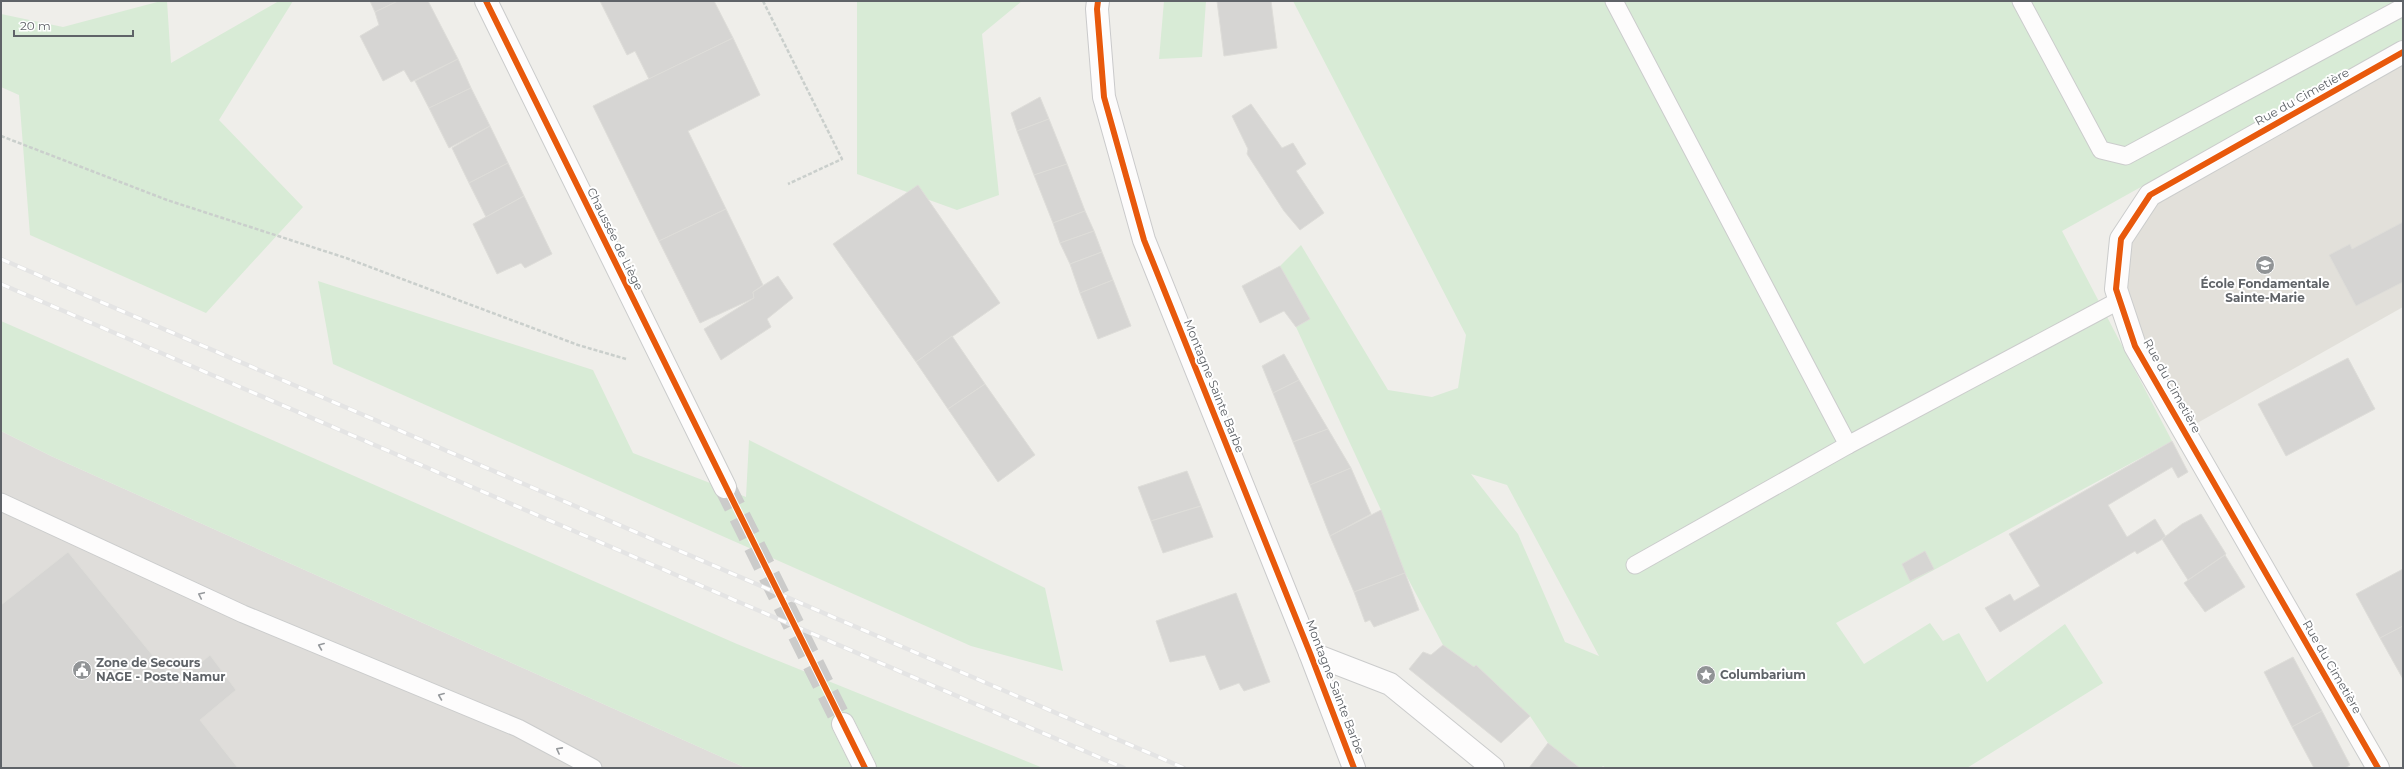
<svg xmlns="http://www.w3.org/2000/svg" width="2404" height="769" viewBox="0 0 2404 769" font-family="Montserrat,sans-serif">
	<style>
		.industrial { fill: #dfddda }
		.education { fill: #e2e0da }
		.green { fill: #d8ebd6; fill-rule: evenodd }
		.building { fill: #d6d5d3; stroke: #deddd9 }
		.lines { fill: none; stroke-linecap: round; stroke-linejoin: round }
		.tertiary-tunnel { stroke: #cbcbca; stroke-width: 22; stroke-dasharray: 22 11; stroke-linecap: butt }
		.service-casing { stroke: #cbcccc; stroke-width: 19 }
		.minor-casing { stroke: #cbcccc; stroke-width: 24 }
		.tertiary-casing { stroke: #cbcccc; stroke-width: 24 }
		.secondary-casing { stroke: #cacacb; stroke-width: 24 }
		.path { stroke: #cacfcc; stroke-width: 2.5; stroke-dasharray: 4 2; stroke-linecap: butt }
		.service { stroke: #fdfcfc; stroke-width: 17 }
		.minor { stroke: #fdfcfc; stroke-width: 22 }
		.tertiary { stroke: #fdfcfc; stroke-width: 22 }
		.secondary { stroke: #fdfcfc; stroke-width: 22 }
		.rail-casing { stroke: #e4e4e4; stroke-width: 4.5 }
		.rail { stroke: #fff; stroke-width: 3; stroke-dasharray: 9; stroke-linecap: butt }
		.cycleway-casing { stroke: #fff; stroke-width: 8 }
		.cycleway { stroke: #e8590c; stroke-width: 6 }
		.oneway { stroke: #96999c }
		.labels { text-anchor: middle; stroke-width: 4; stroke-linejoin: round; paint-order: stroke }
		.street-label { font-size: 12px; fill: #5f6368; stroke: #fff }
		.poi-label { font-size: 12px; font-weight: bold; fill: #5f6368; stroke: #fff; text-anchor: start }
	</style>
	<rect width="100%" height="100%" fill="#efeeea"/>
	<polygon class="industrial" points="1,431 51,456 746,768 1,768"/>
	<polygon class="education" points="2403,63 2403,307 2192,426 2144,342 2125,289 2130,242 2157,201"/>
	<g class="green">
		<polygon points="161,1 167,1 171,63 279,1 293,1 219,120 303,207 206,313 30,235 19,95 1,87 1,14 63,27"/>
		<polygon points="857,1 1022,1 982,34 999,195 957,210 857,174"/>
		<polygon points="1164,1 1206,1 1202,57 1159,59"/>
		<path d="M1293 1H2403V41L2062 231 2172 441 1836 623 1864 664 1930 623 1943 641 1959 633 1987 682 2065 624 2103 683 1967 768H1606L1603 766 1601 768H1580L1548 743 1530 716 1476 665 1474 667 1443 645 1405 573 1381 510 1296 327 1310 319 1280 266 1301 245 1388 390 1432 397 1458 388 1466 335ZM1471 474 1507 485 1599 656 1565 642 1518 534Z"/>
		<polygon points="318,281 593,370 633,453 746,497 749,440 1045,588 1063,671 971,646 333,364"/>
		<polygon points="1,321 737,644 1043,768 746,768 51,456 1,431"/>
	</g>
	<g class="building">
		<polygon points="370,1 398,1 375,12"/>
		<polygon points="398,1 428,1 458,59 411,82 404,70 383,81 360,36 379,25 375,12"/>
		<polygon points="600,1 714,1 733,38 649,79 635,51 627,55"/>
		<polygon points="1217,1 1271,1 1277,48 1224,56"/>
		<polygon points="733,38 760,95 688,131 726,209 659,241 593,106"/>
		<polygon points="458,59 471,88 429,108 415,81"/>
		<polygon points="471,88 490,126 449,148 429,108"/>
		<polygon points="1040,97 1049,119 1017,131 1011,113"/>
		<polygon points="1251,104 1282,148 1293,143 1306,164 1296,171 1324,213 1300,230 1284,211 1247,154 1248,149 1232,116"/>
		<polygon points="1049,119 1067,164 1034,175 1017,131"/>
		<polygon points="490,126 508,163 469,183 452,148"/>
		<polygon points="508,163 524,196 486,217 469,183"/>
		<polygon points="1067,164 1085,211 1053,223 1034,175"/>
		<polygon points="918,185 1000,303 916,362 833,244"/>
		<polygon points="524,196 552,254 525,268 521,263 497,274 473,224"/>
		<polygon points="726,209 763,285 753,292 754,298 700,323 659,241"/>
		<polygon points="1085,211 1094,231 1060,243 1053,223"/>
		<polygon points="2403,222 2403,282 2356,306 2329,255 2350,244 2352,249"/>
		<polygon points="1094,231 1102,252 1070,264 1060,243"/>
		<polygon points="1102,252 1113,280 1080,293 1070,264"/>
		<polygon points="1280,266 1310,319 1296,327 1284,311 1260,323 1242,286"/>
		<polygon points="778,276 793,298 767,319 771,327 721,360 704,329 754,298 753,292"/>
		<polygon points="1113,280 1131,326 1098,339 1080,293"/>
		<polygon points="952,336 985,384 948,409 916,362"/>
		<polygon points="1284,354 1299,380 1273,393 1262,366"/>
		<polygon points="2348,358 2375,409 2286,456 2258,404"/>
		<polygon points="1299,380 1328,429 1293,442 1273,393"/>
		<polygon points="985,384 1035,455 998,482 948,409"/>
		<polygon points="1328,429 1351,468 1310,485 1293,442"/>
		<polygon points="2172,441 2188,472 2178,478 2172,467 2108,505 2127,537 2155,519 2166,537 2137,554 2135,551 2000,632 1985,608 2010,594 2014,601 2040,586 2009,534"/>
		<polygon points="1351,468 1371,514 1330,536 1310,485"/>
		<polygon points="1187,471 1201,506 1151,521 1138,487"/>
		<polygon points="1201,506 1213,537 1163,553 1151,521"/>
		<polygon points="1381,510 1405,573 1354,592 1330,536"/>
		<polygon points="2201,514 2226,554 2188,580 2162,539 2182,524"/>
		<polygon points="1925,551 1934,569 1910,581 1902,564"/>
		<polygon points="68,552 176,684 210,655 236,690 200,720 238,768 1,768 1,605"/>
		<polygon points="2225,555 2245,587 2205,612 2184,583"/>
		<polygon points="2403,569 2403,626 2380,638 2356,594"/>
		<polygon points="1405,573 1419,610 1374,627 1370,620 1365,622 1354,592"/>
		<polygon points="1236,593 1270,682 1244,691 1239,683 1220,690 1205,655 1170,662 1156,621"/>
		<polygon points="2403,626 2403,679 2380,638"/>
		<polygon points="1443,645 1474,667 1476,665 1530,716 1501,743 1409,669 1423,652 1431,655"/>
		<polygon points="2293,657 2322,711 2292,727 2264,672"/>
		<polygon points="2322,711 2350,765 2345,768 2314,768 2292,727"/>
		<polygon points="1548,743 1580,768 1529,768"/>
	</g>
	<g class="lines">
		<polyline class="tertiary-tunnel" points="725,487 843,724"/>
		<defs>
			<g id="service">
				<polyline points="1614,1 1848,445 2120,300"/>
				<polyline points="2021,1 2101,150 2126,156 2403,7"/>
				<polyline points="1,502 243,614 518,728 593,768"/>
				<polyline points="1635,565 1848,445"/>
			</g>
			<g id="minor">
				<polyline points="1310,653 1390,684 1493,768"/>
				<polyline points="2378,768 2135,346 2116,289 2121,239 2150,195 2403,52"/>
			</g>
			<g id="tertiary">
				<polyline points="486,1 725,487"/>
				<polyline points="843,724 865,768"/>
			</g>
			<polyline id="secondary" points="1098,1 1097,9 1104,97 1144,240 1310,653 1354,768"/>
		</defs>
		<use href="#service" class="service-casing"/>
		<use href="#minor" class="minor-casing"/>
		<use href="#tertiary" class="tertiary-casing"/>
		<use href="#secondary" class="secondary-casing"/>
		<g class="path">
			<polyline points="763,1 842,159 788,184"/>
			<polyline points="1,136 167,200 346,258 578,345 626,359"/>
		</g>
		<use href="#service" class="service"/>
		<use href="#minor" class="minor"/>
		<use href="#tertiary" class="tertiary"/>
		<use href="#secondary" class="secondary"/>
		<defs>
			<g id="rail">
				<polyline points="1,259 1184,768"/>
				<polyline points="1,284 1124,768"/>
			</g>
		</defs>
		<use href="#rail" class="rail-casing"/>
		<use href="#rail" class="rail"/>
		<defs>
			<g id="cycleway">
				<polyline points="486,1 865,768"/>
				<polyline points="1098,1 1097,9 1104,97 1144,240 1310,653 1354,768"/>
				<polyline points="2378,768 2135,346 2116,289 2121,239 2150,195 2403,52"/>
			</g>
		</defs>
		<use href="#cycleway" class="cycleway-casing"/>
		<use href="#cycleway" class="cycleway"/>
	</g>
	<defs><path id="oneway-chevron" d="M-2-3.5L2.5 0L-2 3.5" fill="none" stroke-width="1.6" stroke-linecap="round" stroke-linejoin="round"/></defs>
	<g class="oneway">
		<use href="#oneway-chevron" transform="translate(201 595) rotate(-155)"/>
		<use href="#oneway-chevron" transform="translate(321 646) rotate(-158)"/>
		<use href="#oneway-chevron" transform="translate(441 696) rotate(-158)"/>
		<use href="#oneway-chevron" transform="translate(559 750) rotate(-152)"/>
	</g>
	<defs>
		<symbol id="school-disc" viewBox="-11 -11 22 22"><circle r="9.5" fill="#919496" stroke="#fff"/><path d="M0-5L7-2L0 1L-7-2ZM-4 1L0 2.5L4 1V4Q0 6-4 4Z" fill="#fff"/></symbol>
		<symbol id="civic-disc" viewBox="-11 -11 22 22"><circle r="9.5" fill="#919496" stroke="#fff"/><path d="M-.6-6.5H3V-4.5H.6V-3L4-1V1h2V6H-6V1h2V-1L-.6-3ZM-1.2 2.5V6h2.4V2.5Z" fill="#fff"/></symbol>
		<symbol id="sight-disc" viewBox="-11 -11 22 22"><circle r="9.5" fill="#919496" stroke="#fff"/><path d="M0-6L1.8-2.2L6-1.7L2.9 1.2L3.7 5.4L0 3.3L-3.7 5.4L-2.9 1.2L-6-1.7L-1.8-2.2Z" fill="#fff"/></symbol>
	</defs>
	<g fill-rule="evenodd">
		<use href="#school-disc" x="2254" y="254" width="22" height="22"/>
		<use href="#civic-disc" x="71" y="659" width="22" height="22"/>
		<use href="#sight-disc" x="1695" y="664" width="22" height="22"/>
	</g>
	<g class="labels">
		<g class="street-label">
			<text transform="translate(2302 97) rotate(-29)" y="4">Rue du Cimetière</text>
			<text transform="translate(615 239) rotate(64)" y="4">Chaussée de Liège</text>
			<text transform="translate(1214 386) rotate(68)" y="4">Montagne Sainte Barbe</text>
			<text transform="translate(2172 386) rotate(61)" y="4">Rue du Cimetière</text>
			<text transform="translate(2332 667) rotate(60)" y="4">Rue du Cimetière</text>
			<text transform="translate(1335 687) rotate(69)" y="4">Montagne Sainte Barbe</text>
		</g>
		<g class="poi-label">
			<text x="2265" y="288" text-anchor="middle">École Fondamentale<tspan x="2265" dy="14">Sainte-Marie</tspan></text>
			<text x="96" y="667">Zone de Secours<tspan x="96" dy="14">NAGE - Poste Namur</tspan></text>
			<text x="1720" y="679">Columbarium</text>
		</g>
	</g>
	<rect width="2404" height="769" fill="none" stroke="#5f6368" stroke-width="4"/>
	<path d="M14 30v6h119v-6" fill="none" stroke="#5f6368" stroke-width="2"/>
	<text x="20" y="30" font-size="12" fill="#5f6368" stroke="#ffffff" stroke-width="3" paint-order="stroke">20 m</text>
</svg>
